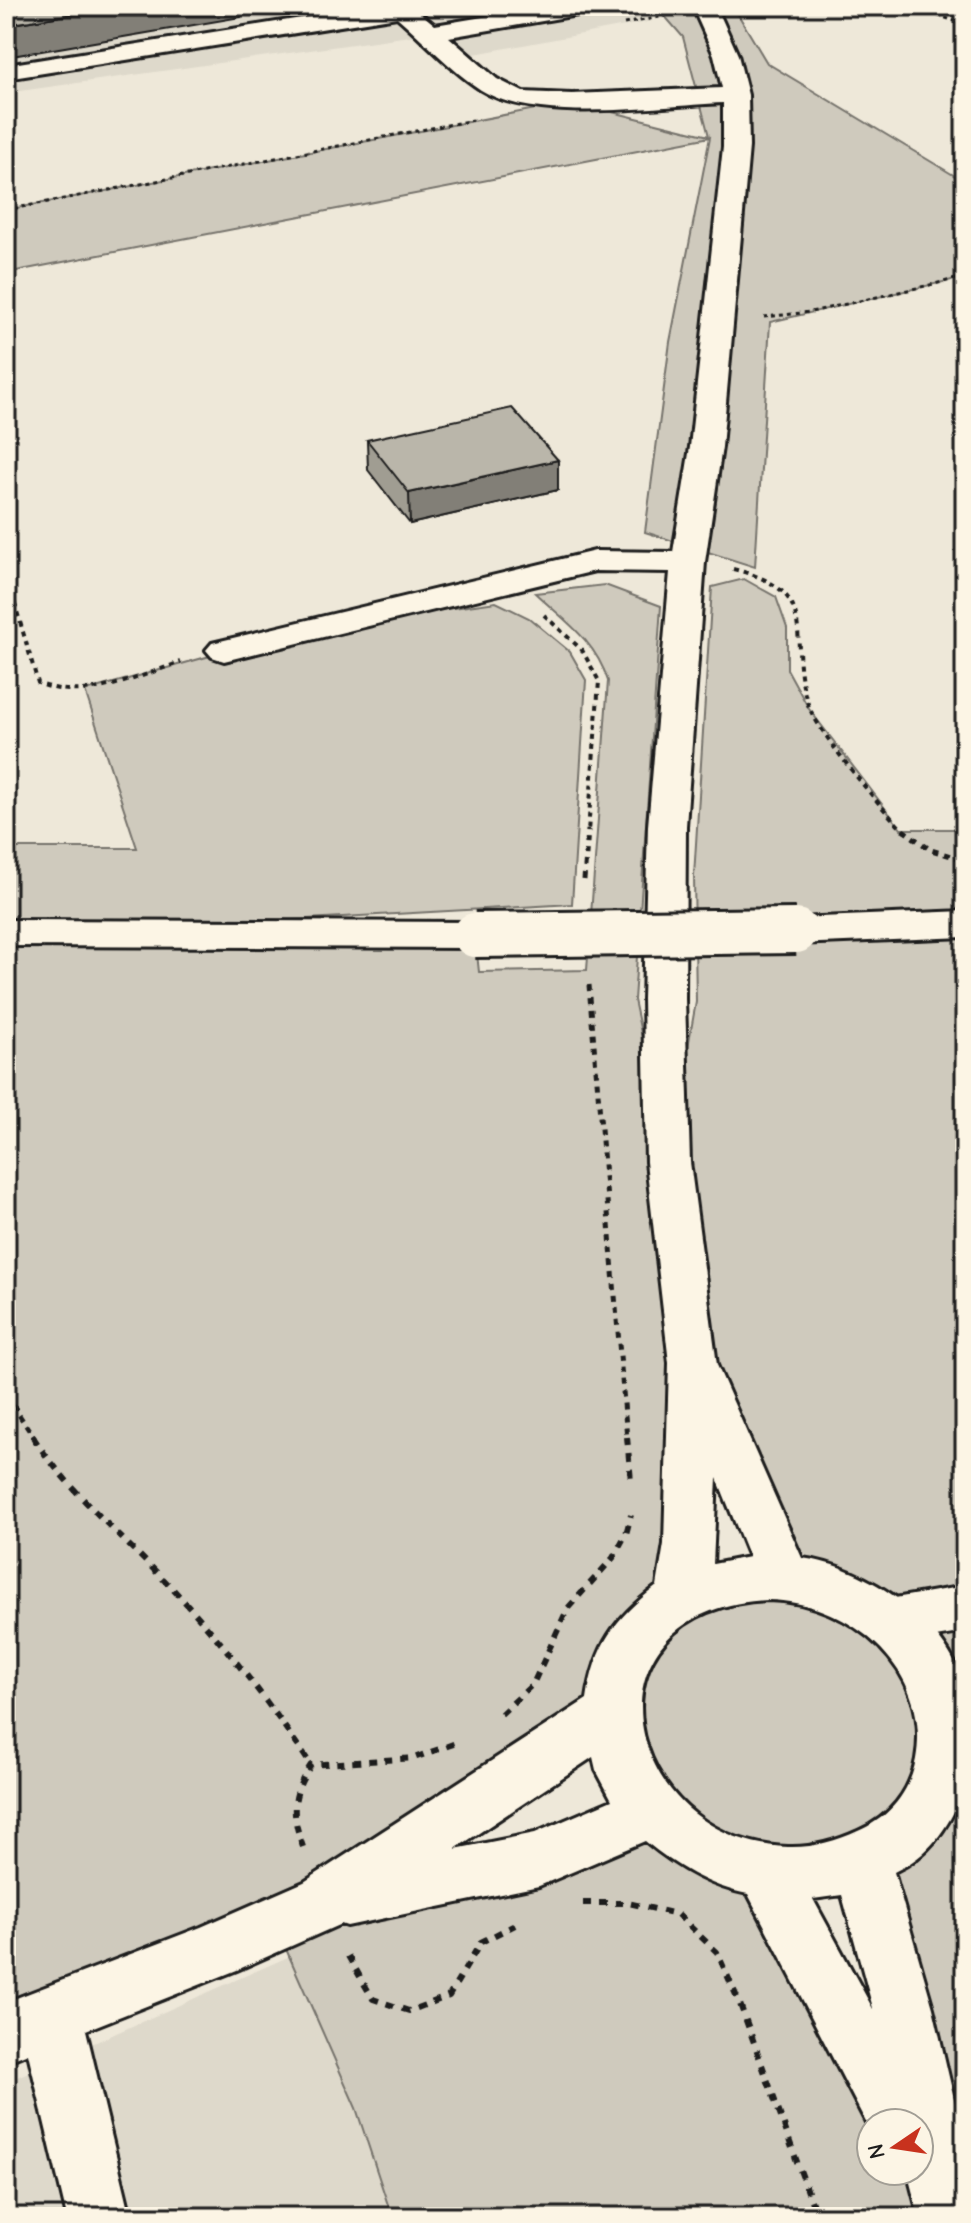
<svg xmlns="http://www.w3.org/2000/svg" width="971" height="2223" viewBox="0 0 971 2223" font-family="'Comic Neue',sans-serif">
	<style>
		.built { fill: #ded9cb }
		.green { fill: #cfcabd; stroke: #76736c; stroke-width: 2; fill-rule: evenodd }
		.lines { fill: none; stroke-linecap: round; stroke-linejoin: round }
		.minor-casing { stroke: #1c1c1c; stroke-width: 6 }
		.major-casing { stroke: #1c1c1c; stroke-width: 6 }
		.path-far3 { stroke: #1c1c1c; stroke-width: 3; stroke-dasharray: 4 4; stroke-linecap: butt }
		.path-far2 { stroke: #1c1c1c; stroke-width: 4; stroke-dasharray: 5 5; stroke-linecap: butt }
		.path-far1 { stroke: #1c1c1c; stroke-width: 5; stroke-dasharray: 6 6; stroke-linecap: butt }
		.path { stroke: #1c1c1c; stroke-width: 6; stroke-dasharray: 8 8; stroke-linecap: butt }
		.minor { fill: #fcf5e5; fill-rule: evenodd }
		.major { fill: #fcf5e5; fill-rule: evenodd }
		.major-bridge-casing { stroke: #1c1c1c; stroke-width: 50; stroke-linecap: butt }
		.major-bridge { stroke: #fcf5e5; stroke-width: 44 }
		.wall { fill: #a09d92; stroke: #1c1c1c; stroke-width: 2 }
		.shaded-wall { fill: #827f77; stroke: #1c1c1c; stroke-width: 2 }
		.building { fill: #bab6aa; stroke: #1c1c1c; stroke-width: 2 }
	</style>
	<rect width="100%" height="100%" fill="#eee8d9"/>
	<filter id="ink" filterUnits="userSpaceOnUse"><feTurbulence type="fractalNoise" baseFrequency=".0125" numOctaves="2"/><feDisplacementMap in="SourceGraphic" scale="16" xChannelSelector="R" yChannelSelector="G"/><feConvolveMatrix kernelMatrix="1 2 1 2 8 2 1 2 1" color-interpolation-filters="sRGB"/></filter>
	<g filter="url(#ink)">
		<g class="built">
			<polygon points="6,6 639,6 652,21 458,57 431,33 6,93"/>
			<polygon points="290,1956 356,2108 392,2217 6,2217 6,2082"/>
		</g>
		<g class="green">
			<polygon points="656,6 733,6 767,63 965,182 965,277 770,322 755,567 645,532 670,342 710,137 6,273 6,210 572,102 709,136 683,37"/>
			<path d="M744 579 776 597 787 628V669L809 709 901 829H965V2217H392L356 2108 275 1924 6 2032V848H137L85 691 310 628 496 602 529 618 570 652 586 680 572 904 80 932 475 935 479 972 587 970 608 681C595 640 565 621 535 593L605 585 661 606 634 1000 668 1160 696 1002 694 876 712 587ZM694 1366 784 1577 682 1596ZM611 1714 649 1811 327 1901ZM862 1864 943 2200 919 2171H871V2123L769 1873Z"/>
		</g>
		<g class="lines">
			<defs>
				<path id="minor" d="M377 6H412L435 25 548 6H601L597 11 589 13 449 37 497 79 523 92 572 94 722 88 714 55 692 6H716L738 55 748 95 749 147 722 447 705 562 686 826 685 999 690 1162 717 1365 802 1558C866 1566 949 1622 964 1688 970 1713 965 1760 965 1788L962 1795C947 1829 929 1856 894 1872L933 2008 965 2146V2217H919L907 2171H919V2123H871V2132L748 1894C710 1887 674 1865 645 1841L539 1886 347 1926 341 1924 237 1970 86 2030 131 2217H67L28 2053 6 2062V2002L201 1927 304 1882 587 1699C595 1645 614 1619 657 1586L664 1544 669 1363 646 1162 643 999 648 826 670 572 595 571 224 661 212 657 206 650 212 643 595 551 673 552 690 447 723 147V103C658 106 535 124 481 90 451 71 424 40 397 17L6 79V65ZM717 1478 749 1557 713 1564ZM768 1600C852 1602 932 1671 916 1759 910 1792 889 1818 858 1831 836 1841 812 1848 788 1847 621 1841 573 1609 768 1600ZM593 1757 596 1770 612 1800 535 1833 455 1849ZM842 1895 873 2008V2009L813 1899Z"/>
				<g id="major">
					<polygon points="965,911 965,937 796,944 782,940 776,931 782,922 796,918"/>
					<polygon points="6,920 475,922 489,926 495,935 489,944 475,948 6,946"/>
					<polygon points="965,1586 965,1632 889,1645 870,1638 862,1622 870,1606 889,1599"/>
					<path d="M965 1668V1722L943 1730 923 1723 915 1706C926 1684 942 1676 965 1668Z"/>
				</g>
			</defs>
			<use href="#minor" class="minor-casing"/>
			<use href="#major" class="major-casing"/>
			<g class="path-far3">
				<polyline points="907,6 965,24"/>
				<polyline points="624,24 665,16"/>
				<polyline points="6,210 473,120"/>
				<polyline points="764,317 811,312 965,277"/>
			</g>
			<g class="path-far2">
				<path d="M733 569C827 592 784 637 808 704 816 730 884 812 905 832"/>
				<path d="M6 574 38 683C85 703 136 677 181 662"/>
				<polyline points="544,615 582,650 599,681 588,832"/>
			</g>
			<g class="path-far1">
				<polyline points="903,830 931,850 965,860"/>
				<polyline points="584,880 588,830"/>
				<polyline points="589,985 627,1439"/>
				<polyline points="6,1395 35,1439"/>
			</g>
			<g class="path">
				<path d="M33 1437C73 1498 134 1546 183 1600 231 1652 272 1707 311 1765"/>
				<polyline points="627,1437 631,1481"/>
				<polyline points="501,1714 533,1684 568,1608 613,1558 626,1534 631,1515"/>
				<path d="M303 1847C291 1814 291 1795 311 1765L414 1758 456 1743"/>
				<polyline points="583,1903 628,1903 677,1914 717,1952 740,2004 817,2217"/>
				<polyline points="348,1956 373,1999 409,2011 449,1996 481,1942 515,1925"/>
			</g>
			<use href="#minor" class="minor"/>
			<use href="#major" class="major"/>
			<defs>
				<polyline id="major-bridge" points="475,935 796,931"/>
			</defs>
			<use href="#major-bridge" class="major-bridge-casing"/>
			<use href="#major-bridge" class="major-bridge"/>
		</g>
		<polygon class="wall" points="367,440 558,460 558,490 410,524 368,470"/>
		<g class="shaded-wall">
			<polygon points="122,6 240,6 241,17 6,57 6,25"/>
			<polygon points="558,460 558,490 410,524 409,493"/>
		</g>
		<g class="building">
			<polygon points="6,6 122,6 6,25"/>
			<polygon points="512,408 558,460 409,493 367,440"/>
		</g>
	</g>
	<rect width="971" height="2223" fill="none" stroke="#fcf5e5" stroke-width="32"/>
	<rect x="16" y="16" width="939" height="2191" fill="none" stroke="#1c1c1c" stroke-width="3" filter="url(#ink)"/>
	<g transform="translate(895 2147) rotate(257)"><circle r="38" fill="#fcf5e5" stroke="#a29e95" stroke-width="2"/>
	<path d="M0-6L14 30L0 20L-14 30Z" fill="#c8321e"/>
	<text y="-12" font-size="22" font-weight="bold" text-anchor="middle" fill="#1c1c1c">N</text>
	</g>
</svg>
